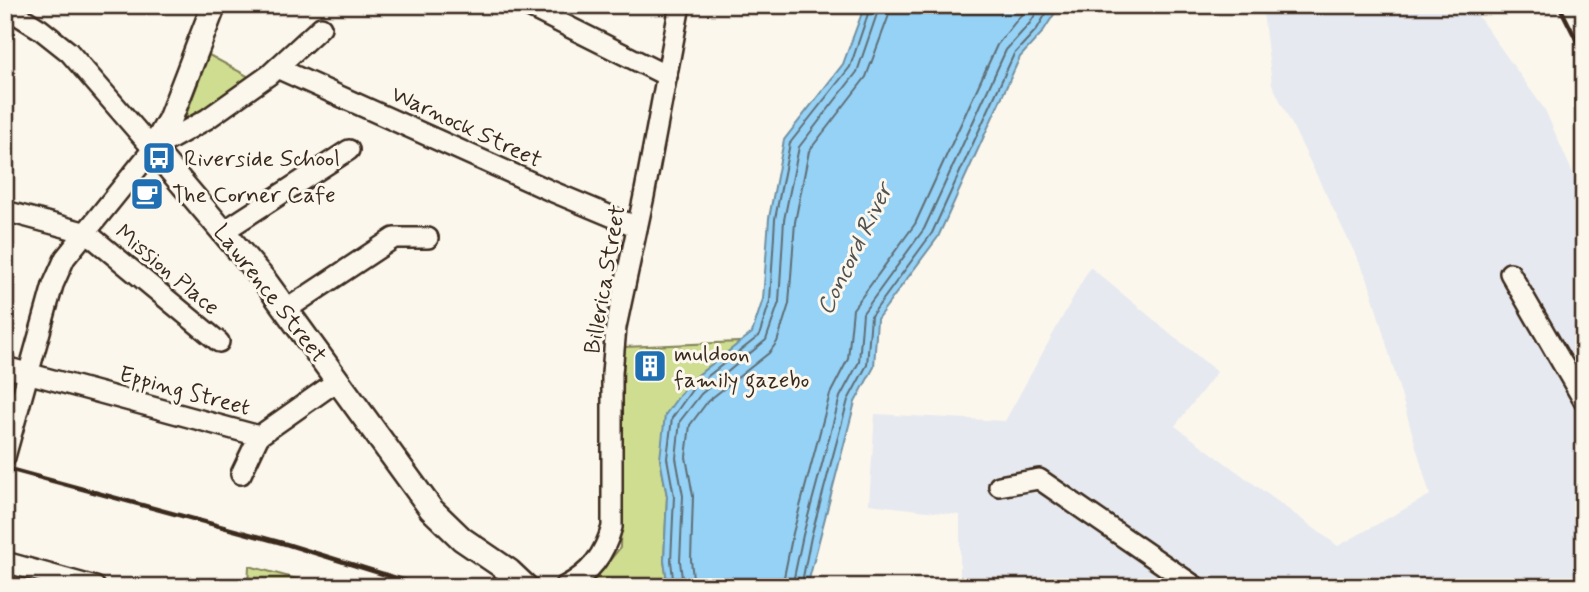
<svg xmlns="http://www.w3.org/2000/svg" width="1589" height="592" viewBox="0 0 1589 592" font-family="Mynerve,sans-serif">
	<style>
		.built { fill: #e6e9f0 }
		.green { fill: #cfdd91; stroke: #858458; stroke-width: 2 }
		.water { fill: #95d2f6; stroke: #718fa0; stroke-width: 2 }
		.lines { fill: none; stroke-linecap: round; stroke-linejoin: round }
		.shore { stroke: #5f6d74; stroke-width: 2 }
		.minor-casing { stroke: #3b2a1e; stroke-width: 24 }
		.major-casing { stroke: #3b2a1e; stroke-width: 28 }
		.minor { stroke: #fbf7ec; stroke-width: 19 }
		.major { stroke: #fbf7ec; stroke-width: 23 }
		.rail { stroke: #3b2a1e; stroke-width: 4.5 }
		.labels { text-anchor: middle; stroke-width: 6; stroke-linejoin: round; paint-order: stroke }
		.street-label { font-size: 23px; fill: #3b2a1e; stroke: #fbf7ec }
		.poi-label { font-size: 23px; fill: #3b2a1e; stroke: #fbf7ec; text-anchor: start }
		.water-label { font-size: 24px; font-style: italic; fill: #525454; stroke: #fbf7ec }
	</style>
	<rect width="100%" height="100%" fill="#fbf7ec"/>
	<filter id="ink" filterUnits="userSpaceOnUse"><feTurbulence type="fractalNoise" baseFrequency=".0143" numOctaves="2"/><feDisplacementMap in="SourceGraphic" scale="14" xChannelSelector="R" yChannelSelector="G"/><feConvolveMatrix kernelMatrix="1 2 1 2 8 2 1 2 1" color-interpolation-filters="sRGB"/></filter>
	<g filter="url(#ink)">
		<polygon class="built" points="1262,5 1470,5 1545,110 1584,199 1584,587 960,587 960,515 869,504 875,414 1005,421 1090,267 1217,372 1175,426 1338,546 1430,495 1368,280 1272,84"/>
		<g class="green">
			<polygon points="209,55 253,79 183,123"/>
			<polygon points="741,342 689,382 660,459 667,496 664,561 668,587 588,587 620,548 624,347"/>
			<polygon points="249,566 326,587 248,587"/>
		</g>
		<polygon class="water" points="865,5 1060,5 1042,33 1020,57 938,237 877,319 874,367 855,402 807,587 668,587 664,561 667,496 660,459 665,415 689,382 752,333 763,299 769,218 784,140 843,64"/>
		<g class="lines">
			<g class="shore">
				<polyline points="674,587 671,561 674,496 667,458 672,418 694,387 759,336 770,301 775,219 790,143 850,67 871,5"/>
				<polyline points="683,587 680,561 683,496 676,458 680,421 701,394 766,340 779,302 784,220 799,147 857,72 880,5"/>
				<polyline points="694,587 691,560 693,496 686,457 690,425 708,401 769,353 777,342 789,304 795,222 809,151 866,77 889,15 890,5"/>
				<polyline points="782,587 793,533 830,394 848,359 853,309 915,224 997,45 1029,5"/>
				<polyline points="792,587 803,535 840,397 859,362 863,313 924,229 1006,50 1030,23 1041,5"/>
				<polyline points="801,587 811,537 848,400 867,365 871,316 932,233 1014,54 1037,29 1051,5"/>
			</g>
			<defs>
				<g id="minor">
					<polyline points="525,5 667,76"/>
					<polyline points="5,7 40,29 69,52 153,149"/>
					<polyline points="277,68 551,191 637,227"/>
					<polyline points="5,211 87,233 219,342"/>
					<polyline points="224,231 349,150"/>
					<polyline points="1510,273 1584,401"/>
					<polyline points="287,309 394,238 428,238"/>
					<polyline points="5,367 259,436 337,381"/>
					<polyline points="5,457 53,285 65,258 153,149 207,119 269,75 321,27"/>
					<polyline points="241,474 259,436"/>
					<polyline points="999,486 1039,479 1196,587"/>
					<polyline points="5,562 95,587"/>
					<path d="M564 587C591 573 604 555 612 527V373L616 327 644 196 680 5"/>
				</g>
				<polyline id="major" points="214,5 170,119 153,149 265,281 431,509 462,539 509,571 526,587"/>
			</defs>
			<use href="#minor" class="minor-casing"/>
			<use href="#major" class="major-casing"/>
			<use href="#minor" class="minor"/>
			<use href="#major" class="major"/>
			<g class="rail">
				<polyline points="1559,5 1584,55"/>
				<polyline points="5,468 286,544 425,587"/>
			</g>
		</g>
	</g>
	<defs>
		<symbol id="bus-square" viewBox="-11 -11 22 22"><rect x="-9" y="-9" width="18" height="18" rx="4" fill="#1f6fb2" stroke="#fbf7ec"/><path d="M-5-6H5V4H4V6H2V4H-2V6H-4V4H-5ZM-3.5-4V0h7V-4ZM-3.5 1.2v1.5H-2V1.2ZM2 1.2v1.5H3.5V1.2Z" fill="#fff"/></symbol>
		<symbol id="cafe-square" viewBox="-11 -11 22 22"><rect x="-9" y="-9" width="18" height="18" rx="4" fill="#1f6fb2" stroke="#fbf7ec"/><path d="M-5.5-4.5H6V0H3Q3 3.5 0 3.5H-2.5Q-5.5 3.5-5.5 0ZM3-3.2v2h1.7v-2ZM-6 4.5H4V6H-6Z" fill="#fff"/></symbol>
		<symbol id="building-square" viewBox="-11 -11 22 22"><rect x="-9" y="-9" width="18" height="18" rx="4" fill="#1f6fb2" stroke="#fbf7ec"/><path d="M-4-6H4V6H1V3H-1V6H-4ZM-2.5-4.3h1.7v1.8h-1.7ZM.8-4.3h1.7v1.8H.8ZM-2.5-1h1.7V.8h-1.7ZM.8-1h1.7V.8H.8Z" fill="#fff"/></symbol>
	</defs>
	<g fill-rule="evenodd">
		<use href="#bus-square" x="140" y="139" width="38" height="38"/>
		<use href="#cafe-square" x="128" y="175" width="38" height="38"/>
		<use href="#building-square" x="631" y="347" width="38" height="38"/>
	</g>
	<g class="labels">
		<g class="street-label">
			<text transform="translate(467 126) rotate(25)" y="8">Warnock Street</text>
			<text transform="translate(168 269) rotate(40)" y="8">Mission Place</text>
			<text transform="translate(604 279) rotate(-80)" y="8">Billerica Street</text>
			<text transform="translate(271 293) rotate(52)" y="8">Lawrence Street</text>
			<text transform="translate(185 390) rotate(15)" y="8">Epping Street</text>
		</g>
		<g class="poi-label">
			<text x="184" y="166">Riverside School</text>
			<text x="172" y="202">The Corner Cafe</text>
			<text x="674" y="361">muldoon<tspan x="674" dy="26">family gazebo</tspan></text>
		</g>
		<g class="water-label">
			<text transform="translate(854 249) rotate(-64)" y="8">Concord River</text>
		</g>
	</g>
	<rect width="1589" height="592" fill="none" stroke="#fbf7ec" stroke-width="28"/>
	<rect x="14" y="14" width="1561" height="564" fill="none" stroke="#3b2a1e" stroke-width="2.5" filter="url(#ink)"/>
</svg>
